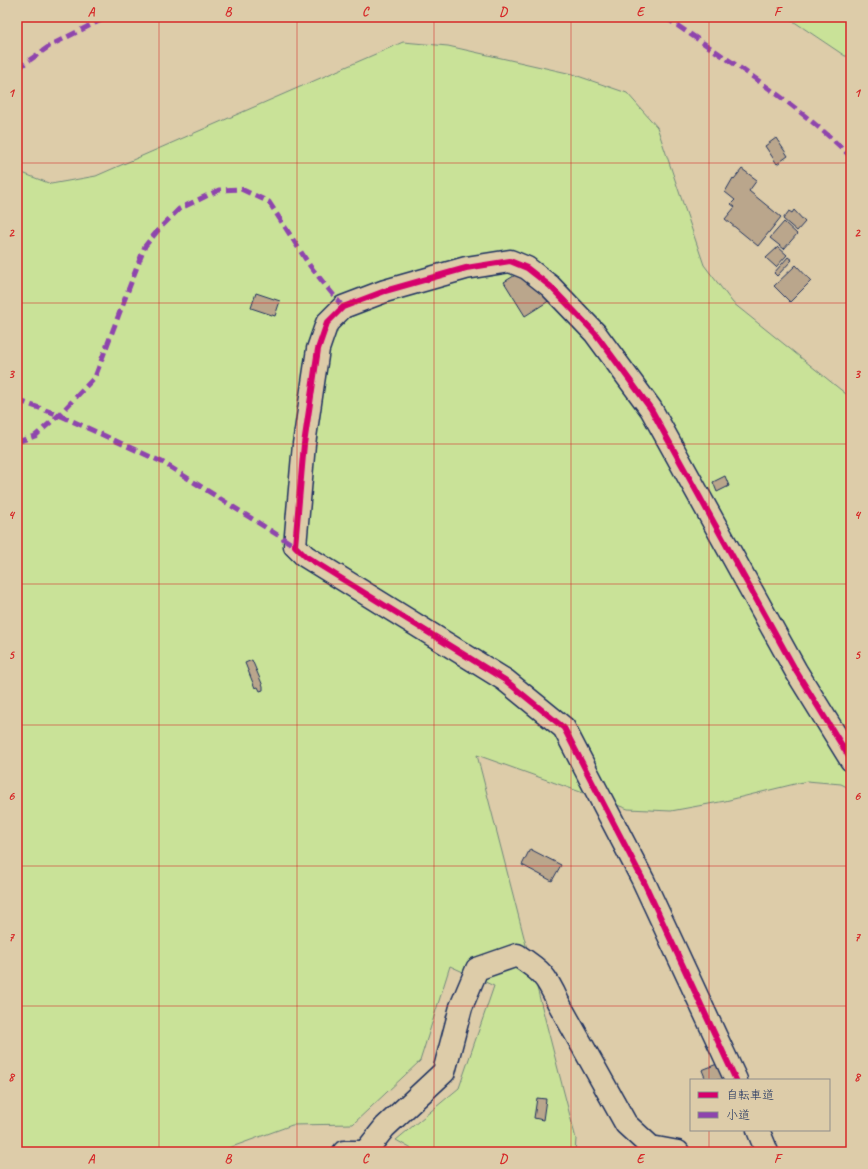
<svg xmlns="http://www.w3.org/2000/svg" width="868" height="1169" viewBox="0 0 868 1169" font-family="Caveat,'Klee One',sans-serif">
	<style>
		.green { fill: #c9e298; stroke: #72887b }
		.building { fill: #baa68c; stroke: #1b2f5e }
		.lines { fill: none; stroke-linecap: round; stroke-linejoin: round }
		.minor-casing { stroke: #1b2f5e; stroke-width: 25 }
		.minor { stroke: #ddcca9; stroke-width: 22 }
		.quiet { stroke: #8e44ad; stroke-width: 5; stroke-dasharray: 10 5; stroke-linecap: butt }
		.cycleway-casing { stroke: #ddcca9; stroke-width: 8 }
		.cycleway { stroke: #d6006c; stroke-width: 6 }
		.grid { fill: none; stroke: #d62828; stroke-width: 1; stroke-opacity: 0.55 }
		.neatline { fill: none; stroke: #d62828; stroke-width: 1.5 }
		.grid-label { font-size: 13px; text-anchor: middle; font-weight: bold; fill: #d62828 }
	</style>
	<rect width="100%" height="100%" fill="#ddcca9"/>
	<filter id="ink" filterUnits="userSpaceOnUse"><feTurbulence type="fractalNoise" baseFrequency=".025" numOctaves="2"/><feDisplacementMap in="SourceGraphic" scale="8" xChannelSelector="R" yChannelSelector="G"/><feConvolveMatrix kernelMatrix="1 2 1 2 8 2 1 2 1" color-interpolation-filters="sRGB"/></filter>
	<g filter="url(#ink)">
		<g class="green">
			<polygon points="787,17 851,17 851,56 845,56"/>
			<polygon points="403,42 448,46 572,74 627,93 657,127 704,265 733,303 851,398 851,789 841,784 807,781 725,801 671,811 628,809 477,755 576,1139 575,1152 417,1152 396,1140 459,1088 494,986 450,966 420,1061 353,1124 292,1125 218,1152 17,1152 17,171 51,184 96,176"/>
		</g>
		<g class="building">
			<polygon points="776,138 788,156 777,164 765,146"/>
			<polygon points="742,169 757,180 749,191 781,217 758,246 725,219 735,207 731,204 735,200 725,192 733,178 734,179"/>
			<polygon points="794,210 805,222 797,231 783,219 789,211 792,213"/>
			<polygon points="784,222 797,234 784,249 770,238"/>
			<polygon points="778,247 787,255 776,267 766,258"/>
			<polygon points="788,257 792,260 777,276 774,273"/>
			<polygon points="796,265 811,281 790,302 774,286"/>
			<polygon points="536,267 555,297 525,316 504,282 517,274 519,277"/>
			<polygon points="256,293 280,301 275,316 251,308"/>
			<polygon points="725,476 729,486 717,492 713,482"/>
			<polygon points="252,660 263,686 263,690 260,691 258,687 255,688 245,663"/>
			<polygon points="530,849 561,865 552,881 522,865"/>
			<polygon points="717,1064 723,1080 706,1080 702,1070"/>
			<polygon points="537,1098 546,1099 543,1120 534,1118"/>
		</g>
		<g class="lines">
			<defs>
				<g id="minor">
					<polyline points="736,1080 643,880 564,728 505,680 305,556 295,546 304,444 318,349 327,323 343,307 385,291 466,268 510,261 527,268 550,286 595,333 651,409 796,671 851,760"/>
					<polyline points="758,1130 767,1152"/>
					<polyline points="344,1152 366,1152"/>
					<path d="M365 1152 385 1127 444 1072 461 1007 477 969 517 955C541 971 546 975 558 1002L626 1124 651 1147 678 1152"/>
				</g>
			</defs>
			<use href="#minor" class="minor-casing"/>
			<use href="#minor" class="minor"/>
			<g class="quiet">
				<path d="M665 17C729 61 796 102 851 157"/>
				<polyline points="17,69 51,45 107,17"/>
				<polyline points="17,400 59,415 162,462 295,546"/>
				<polyline points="17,442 35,436 59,415 95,377 145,246 159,229 179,209 219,190 241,189 269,202 310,266 343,307"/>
			</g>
			<defs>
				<polyline id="cycleway" points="736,1080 643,880 564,728 505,680 305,556 295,546 304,444 318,349 327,323 343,307 385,291 466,268 510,261 527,268 550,286 595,333 651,409 796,671 851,760"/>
			</defs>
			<use href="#cycleway" class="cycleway-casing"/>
			<use href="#cycleway" class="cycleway"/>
		</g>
	</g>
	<path class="grid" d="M159 17V1152M297 17V1152M434 17V1152M571 17V1152M709 17V1080M17 163H851M17 303H851M17 444H851M17 584H851M17 725H851M17 866H851M17 1006H851M709 1130V1152"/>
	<rect width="868" height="1169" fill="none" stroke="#ddcca9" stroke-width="44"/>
	<rect x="690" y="1079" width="140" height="52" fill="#ddcca9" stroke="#8f8d8b"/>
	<rect x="698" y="1092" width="20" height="6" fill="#d6006c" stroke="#8f8d8b"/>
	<text x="726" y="1099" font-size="12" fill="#1b2f5e">自転車道</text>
	<rect x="698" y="1112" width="20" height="6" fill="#8e44ad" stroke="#8f8d8b"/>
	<text x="726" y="1119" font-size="12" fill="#1b2f5e">小道</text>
	<rect x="22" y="22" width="824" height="1125" class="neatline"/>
	<g class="grid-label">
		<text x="91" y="16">A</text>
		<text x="228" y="16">B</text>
		<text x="365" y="16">C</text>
		<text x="503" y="16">D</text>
		<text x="640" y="16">E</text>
		<text x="777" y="16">F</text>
		<text x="11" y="97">1</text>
		<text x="857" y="97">1</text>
		<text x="11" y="237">2</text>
		<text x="857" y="237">2</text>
		<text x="11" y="378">3</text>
		<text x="857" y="378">3</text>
		<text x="11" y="519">4</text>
		<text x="857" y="519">4</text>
		<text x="11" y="659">5</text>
		<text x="857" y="659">5</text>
		<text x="11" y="800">6</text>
		<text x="857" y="800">6</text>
		<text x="11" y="941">7</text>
		<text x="857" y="941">7</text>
		<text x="11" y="1081">8</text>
		<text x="857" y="1081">8</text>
		<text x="91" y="1163">A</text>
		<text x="228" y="1163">B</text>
		<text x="365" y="1163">C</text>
		<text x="503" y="1163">D</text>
		<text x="640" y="1163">E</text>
		<text x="777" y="1163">F</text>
	</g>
</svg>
